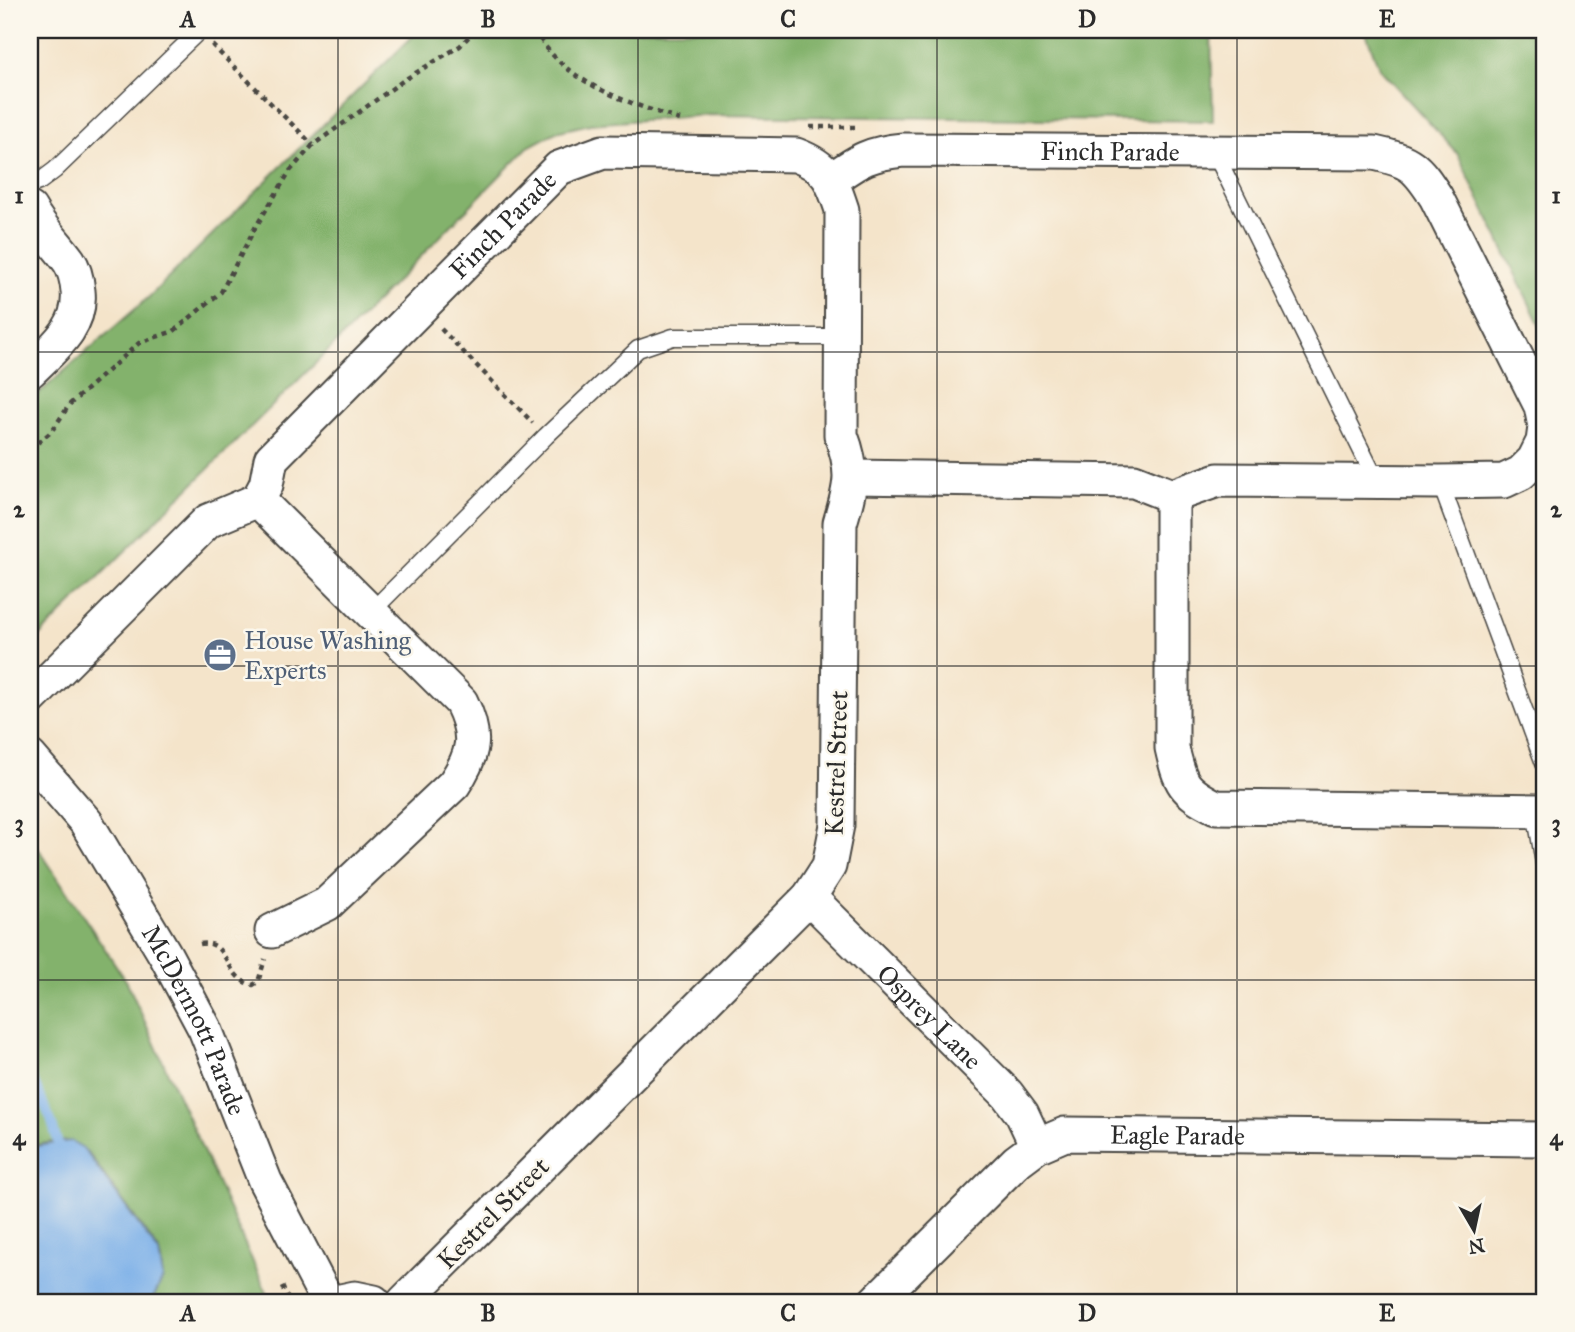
<svg xmlns="http://www.w3.org/2000/svg" width="1575" height="1332" viewBox="0 0 1575 1332" font-family="'IM FELL Great Primer',serif">
	<style>
		.forest { fill: #83b26c; stroke: #576e4c; stroke-width: 2 }
		.water { fill: #7aafe8; stroke: #526d8a; stroke-width: 2 }
		.lines { fill: none; stroke-linecap: round; stroke-linejoin: round }
		.stream { stroke: #7aafe8; stroke-width: 9 }
		.lane-casing { stroke: #494743; stroke-width: 19 }
		.street-casing { stroke: #494743; stroke-width: 37 }
		.path { stroke: #494743; stroke-width: 4.5; stroke-dasharray: 5 5; stroke-linecap: butt }
		.lane { stroke: #fff; stroke-width: 16 }
		.street { stroke: #fff; stroke-width: 33 }
		.grid { fill: none; stroke: #2b2b2b; stroke-width: 2; stroke-opacity: 0.55 }
		.labels { text-anchor: middle; stroke-width: 5; stroke-linejoin: round; paint-order: stroke }
		.street-label { font-size: 26px; fill: #2b2b2b; stroke: #fbf7ec }
		.service-label { font-size: 26px; fill: #4e5e75; stroke: #fbf7ec; text-anchor: start }
		.neatline { fill: none; stroke: #2b2b2b; stroke-width: 2.5 }
		.grid-label { font-size: 23px; text-anchor: middle; font-weight: bold; fill: #2b2b2b }
	</style>
	<rect width="100%" height="100%" fill="#fbf7ec"/>
	<filter id="ink" filterUnits="userSpaceOnUse"><feTurbulence type="fractalNoise" baseFrequency=".0143" numOctaves="2"/><feDisplacementMap in="SourceGraphic" scale="14" xChannelSelector="R" yChannelSelector="G"/><feConvolveMatrix kernelMatrix="1 2 1 2 8 2 1 2 1" color-interpolation-filters="sRGB"/></filter>
	<filter id="wash" filterUnits="userSpaceOnUse"><feTurbulence type="fractalNoise" baseFrequency=".00686" numOctaves="4" result="noise"/><feDisplacementMap in="SourceGraphic" scale="28" xChannelSelector="R" yChannelSelector="G"/><feGaussianBlur stdDeviation="1.57" result="paint"/><feColorMatrix in="noise" values="0 0 0 0 0 0 0 0 0 0 0 0 0 0 0 0 0 1.4 0 .05"/><feComposite in="paint" operator="in"/></filter>
	<g filter="url(#wash)">
		<rect width="100%" height="100%" fill="#f4e4ca"/>
		<g class="forest">
			<polygon points="419,30 1211,30 1213,121 709,115 590,124 556,132 528,147 336,343 30,645 30,401 149,297"/>
			<polygon points="1365,30 1545,30 1545,336 1457,153 1379,68"/>
			<path d="M30 836 127 982 271 1302H151L163 1278 160 1252 92 1158C71 1133 58 1142 30 1146Z"/>
		</g>
		<polygon class="water" points="71,1141 83,1148 159,1253 163,1278 151,1302 30,1302 30,1147"/>
		<g class="lines">
			<polyline class="stream" points="30,1073 51,1120 61,1153"/>
		</g>
	</g>
	<g filter="url(#ink)">
		<g class="lines">
			<defs>
				<g id="lane">
					<polyline points="1215,153 1377,482"/>
					<polyline points="30,185 39,182 55,170 200,30"/>
					<polyline points="1440,482 1545,766"/>
					<polyline points="370,613 546,436 638,349 673,337 841,337"/>
					<polyline points="1535,811 1545,869"/>
				</g>
				<g id="street">
					<path id="s1" d="M832 179C859 160 870 153 903 150L1374 153C1411 161 1416 166 1436 197L1541 406 1545 427 1543 442 1534 460 1521 473 1504 481 1440 482 1218 480 1172 496 1134 481 851 477"/>
					<path d="M30 209C40 228 56 243 69 261 75 270 77 281 78 291 82 327 53 348 30 371"/>
					<path d="M1172 496V748C1180 783 1183 791 1216 807L1545 811"/>
					<path d="M258 500 461 702C478 736 474 754 454 784L327 904 272 931"/>
					<path id="s2" d="M30 699 208 521 258 500 266 485 271 459 559 168 603 152 796 155C828 167 832 180 842 210L841 435C855 472 851 486 840 523L837 825 829 866 809 897 404 1302"/>
					<path id="s3" d="M30 757 86 822 166 956 205 1029 265 1181 328 1302"/>
					<path id="s4" d="M809 897 1007 1094 1022 1114 1037 1146"/>
					<polyline points="336,1302 355,1298 374,1302"/>
					<path id="s5" d="M875 1302 1017 1161 1037 1146 1065 1134 1545 1139"/>
				</g>
			</defs>
			<use href="#lane" class="lane-casing"/>
			<use href="#street" class="street-casing"/>
			<g class="path">
				<path d="M535 30C564 85 629 102 683 121"/>
				<polyline points="212,45 313,145"/>
				<polyline points="810,127 858,127"/>
				<polyline points="441,329 533,423"/>
				<polyline points="30,449 51,432 70,404 139,343 174,331 221,292 255,228 290,171 313,145 404,80 460,46 475,30"/>
				<path d="M200 944C229 938 224 979 253 985L258 982 265 959"/>
				<polyline points="282,1286 289,1302"/>
			</g>
			<use href="#lane" class="lane"/>
			<use href="#street" class="street"/>
		</g>
	</g>
	<path class="grid" d="M338 30V1302M638 30V1302M937 30V1302M1237 30V1302M30 352H1545M30 666H1545M30 980H1545"/>
	<defs>
		<symbol id="office-disc" viewBox="-11 -11 22 22"><circle r="9.5" fill="#5c6f8a" stroke="#fbf7ec"/><path d="M-6-3h4V-5.5h4V-3h4V5H-6ZM-1-4.5V-3h2v-1.5ZM-6 0V1H6V0Z" fill="#fff"/></symbol>
	</defs>
	<g fill-rule="evenodd">
		<use href="#office-disc" x="201" y="636" width="38" height="38"/>
	</g>
	<g class="labels">
		<g class="street-label">
			<text dy="9" stroke="none"><textPath href="#s1" startOffset="285">Finch Parade</textPath></text>
			<text dy="9" stroke="none"><textPath href="#s2" startOffset="679">Finch Parade</textPath></text>
			<text transform="translate(836 763) rotate(-88)" y="9">Kestrel Street</text>
			<text dy="9" stroke="none"><textPath href="#s4" startOffset="170">Osprey Lane</textPath></text>
			<text dy="9" stroke="none"><textPath href="#s3" startOffset="312">McDermott Parade</textPath></text>
			<text dy="9" stroke="none"><textPath href="#s5" startOffset="368">Eagle Parade</textPath></text>
			<text transform="translate(493 1213) rotate(-45)" y="9">Kestrel Street</text>
		</g>
		<g class="service-label">
			<text x="244" y="649">House Washing<tspan x="244" dy="30">Experts</tspan></text>
		</g>
	</g>
	<rect width="1575" height="1332" fill="none" stroke="#fbf7ec" stroke-width="77"/>
	<g transform="translate(1474 1230) rotate(171)" stroke="#fbf7ec" stroke-width="5" paint-order="stroke">
	<path d="M0-5L12 26L0 18L-12 26Z" fill="#2b2b2b"/>
	<text y="-10" font-size="19" font-weight="bold" text-anchor="middle" fill="#2b2b2b">N</text>
	</g>
	<rect x="38" y="38" width="1498" height="1256" class="neatline"/>
	<g class="grid-label">
		<text x="188" y="27">A</text>
		<text x="488" y="27">B</text>
		<text x="788" y="27">C</text>
		<text x="1087" y="27">D</text>
		<text x="1387" y="27">E</text>
		<text x="19" y="203">1</text>
		<text x="1556" y="203">1</text>
		<text x="19" y="517">2</text>
		<text x="1556" y="517">2</text>
		<text x="19" y="831">3</text>
		<text x="1556" y="831">3</text>
		<text x="19" y="1145">4</text>
		<text x="1556" y="1145">4</text>
		<text x="188" y="1321">A</text>
		<text x="488" y="1321">B</text>
		<text x="788" y="1321">C</text>
		<text x="1087" y="1321">D</text>
		<text x="1387" y="1321">E</text>
	</g>
</svg>
